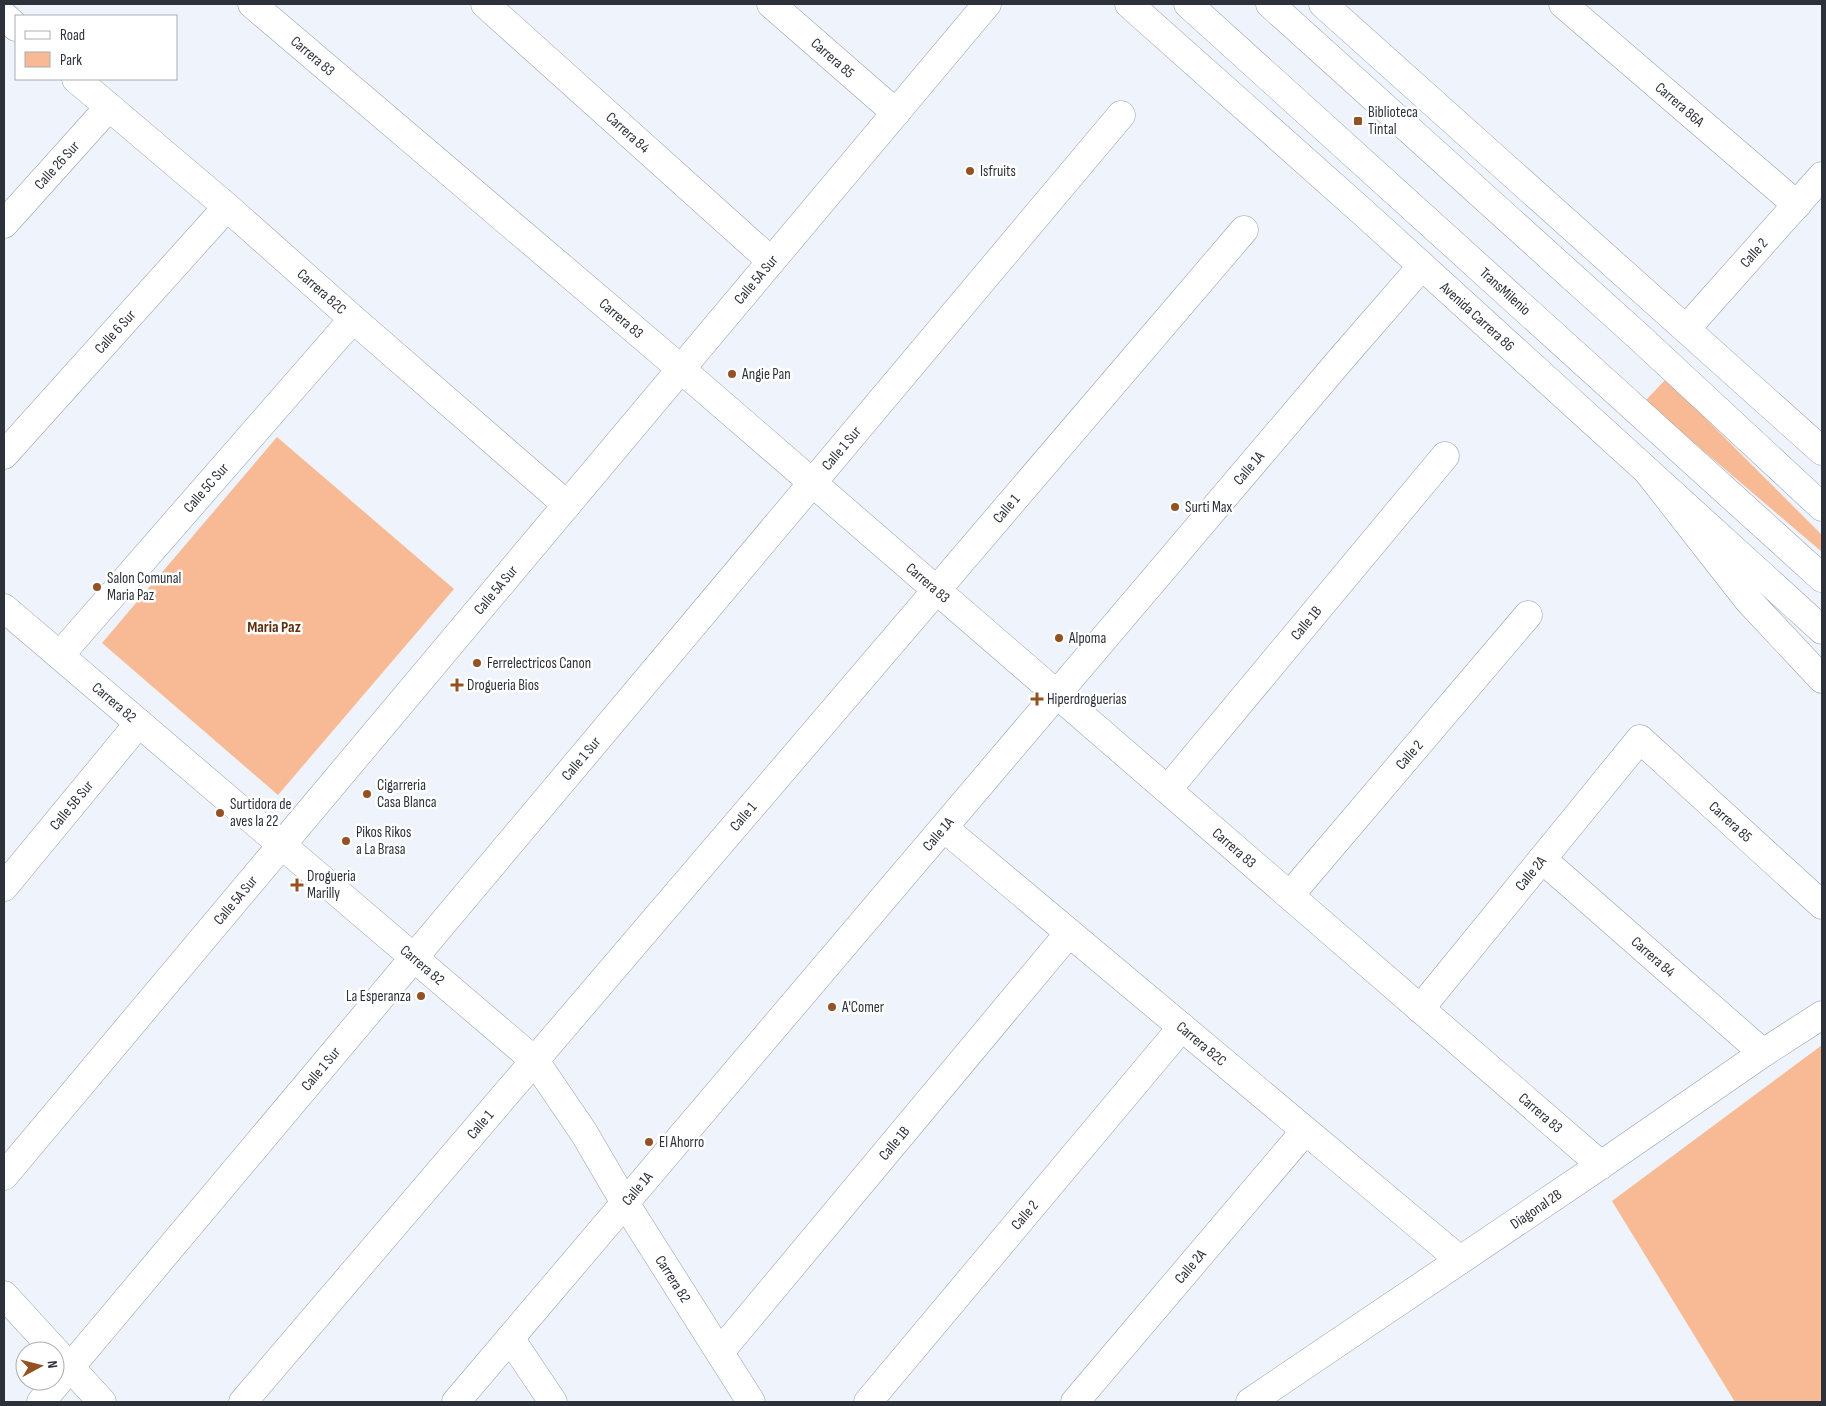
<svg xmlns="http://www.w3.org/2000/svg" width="1826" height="1406" viewBox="0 0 1826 1406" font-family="'Sofia Sans Condensed',sans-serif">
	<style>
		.green { fill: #f8ba94 }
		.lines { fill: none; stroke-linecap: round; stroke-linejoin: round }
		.minor-casing { stroke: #929caf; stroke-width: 29 }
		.major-casing { stroke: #929caf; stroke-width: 29 }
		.highway-casing { stroke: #929caf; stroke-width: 29 }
		.minor { stroke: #fff; stroke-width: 28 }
		.major { stroke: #fff; stroke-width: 28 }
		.highway { stroke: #fff; stroke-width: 28 }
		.poi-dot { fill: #945121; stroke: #fff; stroke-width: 2 }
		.labels { text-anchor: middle; stroke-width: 5; stroke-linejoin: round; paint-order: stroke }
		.street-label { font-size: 15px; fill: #2d3139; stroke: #fff }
		.poi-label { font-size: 15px; fill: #2d3139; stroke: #fff; text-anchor: start }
		.neighbourhood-label { font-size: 16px; font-weight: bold; fill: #5d2f0d; stroke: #fff }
	</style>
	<rect width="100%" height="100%" fill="#eff4fc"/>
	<g class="green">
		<polygon points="1666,379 1822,535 1822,552 1645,401"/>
		<polygon points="277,437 454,589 278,795 102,643"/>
		<polygon points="1822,1045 1822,1402 1735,1402 1612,1201"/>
	</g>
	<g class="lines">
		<defs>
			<g id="minor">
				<path id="s1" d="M252 4 681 369 1601 1165"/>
				<path id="s2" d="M485 4 771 261"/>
				<path id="s3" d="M771 4 896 113"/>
				<path id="s4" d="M1188 4 1822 578"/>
				<polyline points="1270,4 1638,336 1822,507"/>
				<path id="s5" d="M1563 4 1797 205"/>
				<polyline points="4,16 16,27"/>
				<path id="s6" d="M76 79 227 207 353 319 567 505"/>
				<path id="s7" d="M4 224 109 107"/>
				<path id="s8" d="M1686 329 1822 176"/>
				<path id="s9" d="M4 455 227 207"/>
				<path id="s10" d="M4 608 535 1061 584 1133 625 1203 751 1402"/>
				<path id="s11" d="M60 655 353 319"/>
				<path id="s12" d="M1168 789 1445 456"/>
				<path id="s13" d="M944 828 1460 1260"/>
				<path id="s14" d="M1542 859 1763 1053"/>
				<path id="s15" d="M4 887 139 723"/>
				<path id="s16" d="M1290 895 1528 615"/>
				<path id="s17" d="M1420 1009 1640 739 1822 905"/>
				<path id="s18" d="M4 1176 987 4"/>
				<polyline points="4,1295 102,1402"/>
				<polyline points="510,1338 553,1402"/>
				<path id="s19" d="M720 1352 1069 933"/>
				<path id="s20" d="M41 1402 1121 115"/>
				<path id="s21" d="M243 1402 1244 230"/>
				<path id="s22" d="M456 1402 1342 358 1422 266"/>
				<path id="s23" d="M868 1402 1182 1027"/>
				<path id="s24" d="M1075 1402 1305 1131"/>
				<path id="s25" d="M1250 1402 1601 1165 1763 1053 1822 1015"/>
			</g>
			<g id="major">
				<path id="s26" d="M1129 4 1366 215 1822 630"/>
				<polyline points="1323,4 1822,451"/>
			</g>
			<polyline id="highway" points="1648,472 1748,600 1822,679"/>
		</defs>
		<use href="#minor" class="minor-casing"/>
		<use href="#major" class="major-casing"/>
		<use href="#highway" class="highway-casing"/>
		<use href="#minor" class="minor"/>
		<use href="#major" class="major"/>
		<use href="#highway" class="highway"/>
	</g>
	<g class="poi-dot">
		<rect x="1353" y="116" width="10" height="10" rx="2.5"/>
		<circle cx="970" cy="171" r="5"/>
		<circle cx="732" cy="374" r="5"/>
		<circle cx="1175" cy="507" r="5"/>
		<circle cx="97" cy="587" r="5"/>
		<circle cx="1059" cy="638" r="5"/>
		<circle cx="477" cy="663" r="5"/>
		<path d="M454.5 677.5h5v5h5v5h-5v5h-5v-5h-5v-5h5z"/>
		<path d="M1034.5 691.5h5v5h5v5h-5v5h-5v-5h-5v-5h5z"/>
		<circle cx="367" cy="794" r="5"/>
		<circle cx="220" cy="813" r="5"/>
		<circle cx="346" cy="841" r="5"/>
		<path d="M294.5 877.5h5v5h5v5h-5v5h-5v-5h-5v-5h5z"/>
		<circle cx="421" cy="996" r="5"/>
		<circle cx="832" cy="1007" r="5"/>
		<circle cx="649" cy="1142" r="5"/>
	</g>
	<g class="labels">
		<g class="street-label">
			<text dy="5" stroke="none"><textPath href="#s1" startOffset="80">Carrera 83</textPath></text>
			<text dy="5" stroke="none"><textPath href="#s3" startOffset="82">Carrera 85</textPath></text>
			<text dy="5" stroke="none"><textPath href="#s5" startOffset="154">Carrera 86A</textPath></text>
			<text dy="5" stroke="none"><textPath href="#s2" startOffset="192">Carrera 84</textPath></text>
			<text dy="5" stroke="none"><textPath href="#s7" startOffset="79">Calle 26 Sur</textPath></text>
			<text dy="5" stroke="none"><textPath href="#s8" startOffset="102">Calle 2</textPath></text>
			<text dy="5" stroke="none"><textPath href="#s18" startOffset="1170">Calle 5A Sur</textPath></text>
			<text dy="5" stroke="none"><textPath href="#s4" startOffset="428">TransMilenio</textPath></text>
			<text dy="5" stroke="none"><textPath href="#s6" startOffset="325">Carrera 82C</textPath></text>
			<text dy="5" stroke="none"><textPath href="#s26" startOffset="468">Avenida Carrera 86</textPath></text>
			<text dy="5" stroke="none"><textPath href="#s1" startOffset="485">Carrera 83</textPath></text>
			<text dy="5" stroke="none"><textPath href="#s9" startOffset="166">Calle 6 Sur</textPath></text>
			<text dy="5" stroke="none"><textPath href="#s20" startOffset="1245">Calle 1 Sur</textPath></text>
			<text dy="5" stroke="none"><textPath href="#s22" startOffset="1225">Calle 1A</textPath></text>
			<text dy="5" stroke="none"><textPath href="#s11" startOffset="222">Calle 5C Sur</textPath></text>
			<text dy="5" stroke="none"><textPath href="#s21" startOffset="1175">Calle 1</textPath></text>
			<text dy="5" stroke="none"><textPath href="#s1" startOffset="890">Carrera 83</textPath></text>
			<text dy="5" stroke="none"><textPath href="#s18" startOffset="765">Calle 5A Sur</textPath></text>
			<text dy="5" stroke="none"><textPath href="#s12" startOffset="216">Calle 1B</textPath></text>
			<text dy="5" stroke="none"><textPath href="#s10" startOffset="145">Carrera 82</textPath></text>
			<text dy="5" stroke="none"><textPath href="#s16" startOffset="184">Calle 2</textPath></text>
			<text dy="5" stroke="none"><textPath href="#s20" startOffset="840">Calle 1 Sur</textPath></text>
			<text dy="5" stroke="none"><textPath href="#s15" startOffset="106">Calle 5B Sur</textPath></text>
			<text dy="5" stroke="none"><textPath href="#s21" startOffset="770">Calle 1</textPath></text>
			<text dy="5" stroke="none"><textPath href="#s17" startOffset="471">Carrera 85</textPath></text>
			<text dy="5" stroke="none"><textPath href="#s22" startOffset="745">Calle 1A</textPath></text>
			<text dy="5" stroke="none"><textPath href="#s1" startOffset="1295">Carrera 83</textPath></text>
			<text dy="5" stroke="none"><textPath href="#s17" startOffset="175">Calle 2A</textPath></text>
			<text dy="5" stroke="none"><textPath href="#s18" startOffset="360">Calle 5A Sur</textPath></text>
			<text dy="5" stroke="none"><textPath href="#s14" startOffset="148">Carrera 84</textPath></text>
			<text dy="5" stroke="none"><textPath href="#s10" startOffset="550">Carrera 82</textPath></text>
			<text dy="5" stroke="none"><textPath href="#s13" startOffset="336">Carrera 82C</textPath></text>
			<text dy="5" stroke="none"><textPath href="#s20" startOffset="435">Calle 1 Sur</textPath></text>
			<text dy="5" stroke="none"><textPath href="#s1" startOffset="1700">Carrera 83</textPath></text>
			<text dy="5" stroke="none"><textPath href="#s21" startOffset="365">Calle 1</textPath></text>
			<text dy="5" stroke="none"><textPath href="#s19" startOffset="272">Calle 1B</textPath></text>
			<text dy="5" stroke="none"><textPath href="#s22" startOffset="280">Calle 1A</textPath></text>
			<text dy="5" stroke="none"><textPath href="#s25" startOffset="345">Diagonal 2B</textPath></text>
			<text dy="5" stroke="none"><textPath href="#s23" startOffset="244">Calle 2</textPath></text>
			<text dy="5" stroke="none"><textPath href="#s24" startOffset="178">Calle 2A</textPath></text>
			<text dy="5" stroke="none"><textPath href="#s10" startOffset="956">Carrera 82</textPath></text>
		</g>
		<g class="poi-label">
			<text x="1368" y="117">Biblioteca<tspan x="1368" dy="17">Tintal</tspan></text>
			<text x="980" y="176">Isfruits</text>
			<text x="742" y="379">Angie Pan</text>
			<text x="1185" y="512">Surti Max</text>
			<text x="107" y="583">Salon Comunal<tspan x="107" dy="17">Maria Paz</tspan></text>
			<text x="1069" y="643">Alpoma</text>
			<text x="487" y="668">Ferrelectricos Canon</text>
			<text x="467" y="690">Drogueria Bios</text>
			<text x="1047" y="704">Hiperdroguerias</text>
			<text x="377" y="790">Cigarreria<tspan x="377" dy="17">Casa Blanca</tspan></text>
			<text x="230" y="809">Surtidora de<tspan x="230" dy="17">aves la 22</tspan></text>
			<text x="356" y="837">Pikos Rikos<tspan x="356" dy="17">a La Brasa</tspan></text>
			<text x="307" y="881">Drogueria<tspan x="307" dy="17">Marilly</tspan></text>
			<text x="411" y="1001" text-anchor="end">La Esperanza</text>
			<text x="842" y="1012">A'Comer</text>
			<text x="659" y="1147">El Ahorro</text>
		</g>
		<g class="neighbourhood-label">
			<text x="274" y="632">Maria Paz</text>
		</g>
	</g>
	<rect width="1826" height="1406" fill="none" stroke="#2d3139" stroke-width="10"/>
	<rect x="15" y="15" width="162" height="65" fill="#ffffff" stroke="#abadb0"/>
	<rect x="25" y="31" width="25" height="8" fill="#ffffff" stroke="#abadb0"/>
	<text x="60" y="40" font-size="15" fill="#2d3139">Road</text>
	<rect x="25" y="52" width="25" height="15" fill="#f8ba94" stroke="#abadb0"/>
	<text x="60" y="65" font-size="15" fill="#2d3139">Park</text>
	<g transform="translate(40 1366) rotate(83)"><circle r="24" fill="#ffffff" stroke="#abadb0"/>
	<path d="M0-4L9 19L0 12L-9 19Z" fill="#945121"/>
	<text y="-8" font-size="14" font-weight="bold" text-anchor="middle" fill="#2d3139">N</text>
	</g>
</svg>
